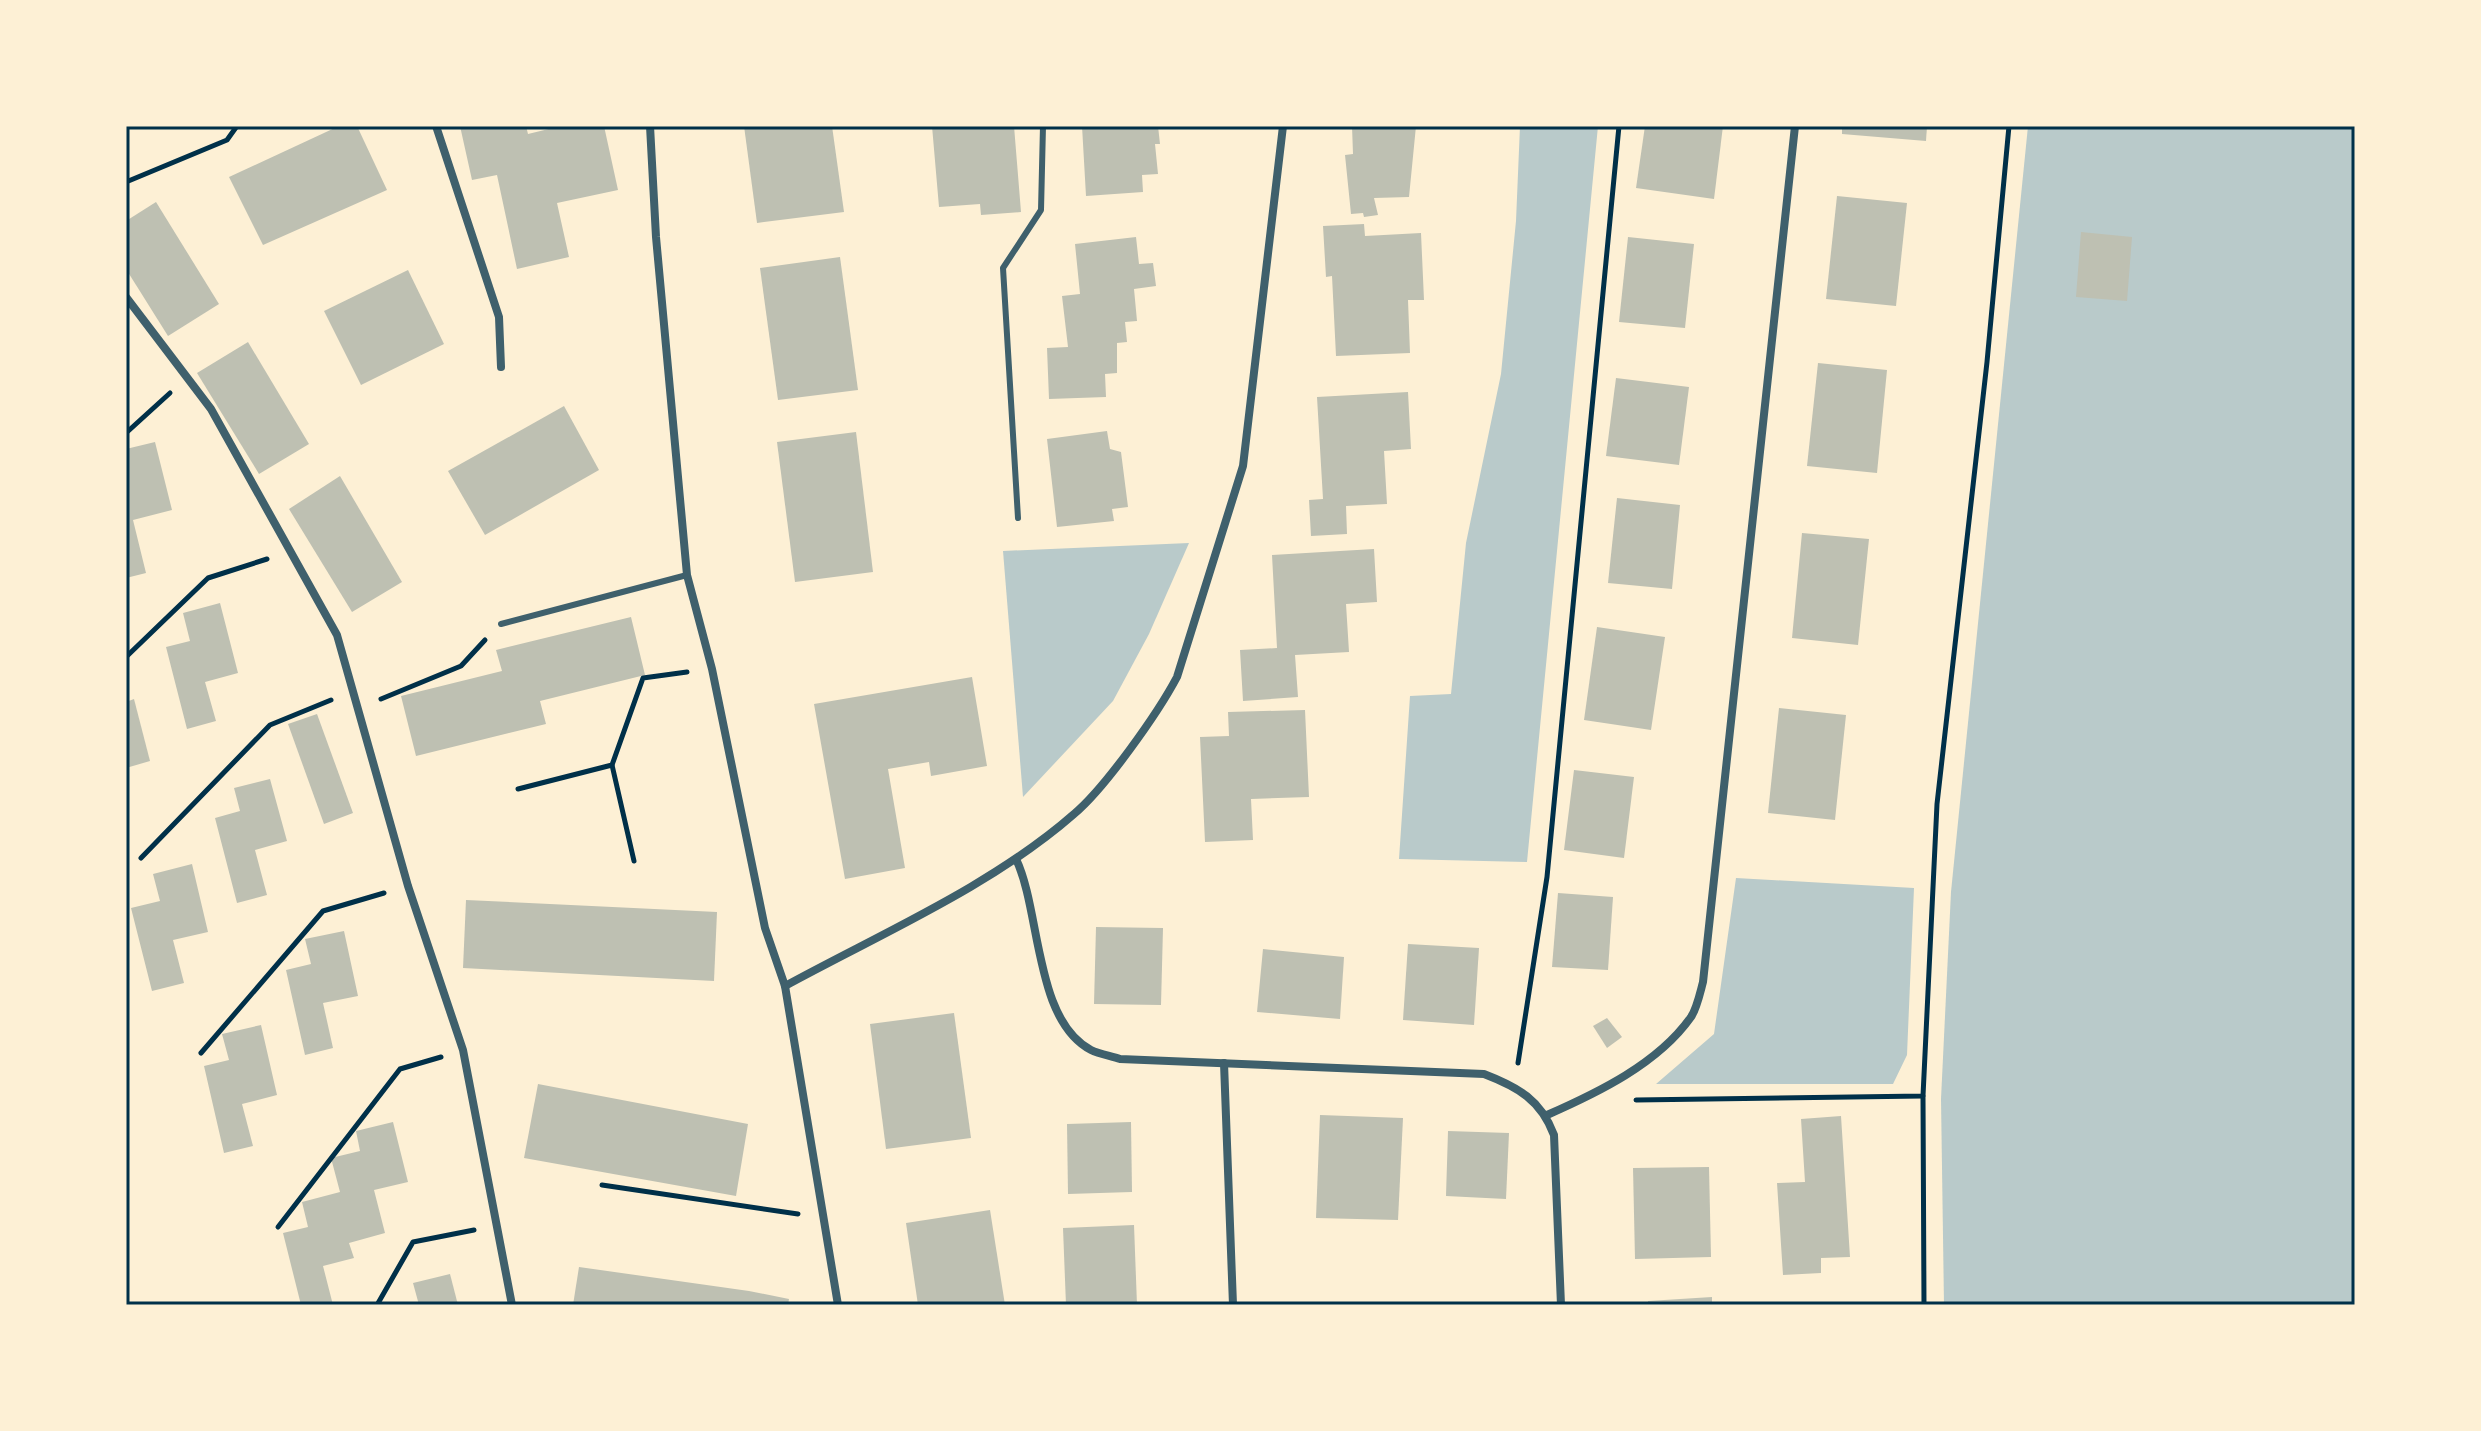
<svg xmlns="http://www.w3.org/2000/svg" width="2481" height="1431" viewBox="0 0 2481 1431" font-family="Raleway,sans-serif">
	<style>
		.green { fill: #b9caca }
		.building { fill: #bec0b2 }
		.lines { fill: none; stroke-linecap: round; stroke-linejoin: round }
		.path { stroke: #003049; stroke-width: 5 }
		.service { stroke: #3f606c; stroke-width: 6 }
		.minor { stroke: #3f606c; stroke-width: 8 }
		.neatline { fill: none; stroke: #003049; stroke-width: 3 }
	</style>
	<rect width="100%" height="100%" fill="#fdf0d5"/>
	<g class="green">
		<polygon points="1520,126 1598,126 1527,862 1399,859 1410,696 1451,694 1466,543 1501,374 1516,221"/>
		<polygon points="2028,126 2355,126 2355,1305 1944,1305 1941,1099 1951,892"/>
		<polygon points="1189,543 1149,634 1113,701 1023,797 1003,551"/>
		<polygon points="1736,878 1914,888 1907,1055 1893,1084 1656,1084 1714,1034"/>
	</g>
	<g class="building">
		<polygon points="339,126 357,126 387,190 263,245 229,177"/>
		<polygon points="460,126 526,126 528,134 561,126 604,126 618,190 557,203 569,257 517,269 497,175 472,180"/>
		<polygon points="744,126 832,126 844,212 757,223"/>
		<polygon points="932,126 1014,126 1021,212 981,215 980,204 939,207"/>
		<polygon points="1082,126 1158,126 1160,144 1155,144 1158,174 1142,175 1143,192 1086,196"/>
		<polygon points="1352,126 1416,126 1409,197 1374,198 1378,215 1364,217 1363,213 1351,214 1345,155 1353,154"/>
		<polygon points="1645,126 1723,126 1714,199 1636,188"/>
		<polygon points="1842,126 1927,126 1926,141 1842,134"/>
		<polygon points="1837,196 1907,203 1896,306 1826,299"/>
		<polygon points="156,202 219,304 168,336 126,269 126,221"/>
		<polygon points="1364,224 1365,236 1421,233 1424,300 1408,300 1410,353 1336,356 1332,276 1326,277 1323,226"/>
		<polygon points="2081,232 2132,237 2127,301 2076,297"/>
		<polygon points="1136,237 1139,264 1153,263 1156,286 1134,289 1137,321 1125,322 1127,342 1117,343 1117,373 1105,374 1106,397 1049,399 1047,348 1068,347 1062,296 1080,294 1075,244"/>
		<polygon points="1628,237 1694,244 1685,328 1619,322"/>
		<polygon points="840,257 858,390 778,400 760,268"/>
		<polygon points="408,270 444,344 361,385 324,311"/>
		<polygon points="248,342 309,444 259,474 197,373"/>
		<polygon points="1818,363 1887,370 1877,473 1807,466"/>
		<polygon points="1616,378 1689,387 1679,465 1606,456"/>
		<polygon points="1408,392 1411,449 1384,451 1387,504 1346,506 1347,534 1311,536 1309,500 1323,499 1317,397"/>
		<polygon points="564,406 599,470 485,535 448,471"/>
		<polygon points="1107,431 1110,449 1121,452 1128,507 1112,509 1114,521 1057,527 1047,439"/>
		<polygon points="856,432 873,572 795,582 777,442"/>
		<polygon points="155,442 172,510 133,520 146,573 126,578 126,449"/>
		<polygon points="340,476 402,582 352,612 289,509"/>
		<polygon points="1617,498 1680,505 1672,589 1608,583"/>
		<polygon points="1802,533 1869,539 1858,645 1792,638"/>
		<polygon points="1374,549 1377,602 1346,604 1349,652 1295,655 1298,697 1243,701 1240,650 1277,648 1272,555"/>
		<polygon points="220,603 238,673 205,682 216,721 187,729 166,647 190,641 183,613"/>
		<polygon points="631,617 645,675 540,701 546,724 416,756 401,696 502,671 496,650"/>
		<polygon points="1597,627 1665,637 1651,730 1584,720"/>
		<polygon points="972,677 987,766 931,776 929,762 888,769 905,868 845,879 814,704"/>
		<polygon points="134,699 150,761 126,768 126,702"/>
		<polygon points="1779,708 1846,715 1835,820 1768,813"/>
		<polygon points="1305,710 1309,797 1251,799 1253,840 1205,842 1200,737 1229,736 1228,712"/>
		<polygon points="317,714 353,813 324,824 288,724"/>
		<polygon points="1574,770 1634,777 1624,858 1564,850"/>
		<polygon points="270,779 287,841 255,850 267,895 237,903 215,818 240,811 234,788"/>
		<polygon points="192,864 208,932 173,940 184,983 152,991 131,908 160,901 153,874"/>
		<polygon points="1558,893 1613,897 1608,970 1552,967"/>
		<polygon points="466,900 717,912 714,981 463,968"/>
		<polygon points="1096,927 1163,928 1161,1005 1094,1004"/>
		<polygon points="344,931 358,996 323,1003 333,1048 305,1055 286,970 311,964 305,939"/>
		<polygon points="1408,944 1479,948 1474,1025 1403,1020"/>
		<polygon points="1263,949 1344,957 1340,1019 1257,1012"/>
		<polygon points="954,1013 971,1138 886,1149 870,1024"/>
		<polygon points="1607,1018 1622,1037 1607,1048 1593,1026"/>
		<polygon points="261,1025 277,1095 242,1104 253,1146 224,1153 204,1066 229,1060 222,1034"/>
		<polygon points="538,1084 748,1124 736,1196 524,1158"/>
		<polygon points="1320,1115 1403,1118 1398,1220 1316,1218"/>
		<polygon points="1841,1116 1850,1257 1821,1258 1821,1273 1783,1275 1777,1183 1805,1182 1801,1119"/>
		<polygon points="393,1122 408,1182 374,1190 385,1233 349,1243 354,1258 323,1266 333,1305 301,1305 283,1233 308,1227 302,1202 340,1192 331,1158 360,1151 356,1131"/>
		<polygon points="1131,1122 1132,1192 1068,1194 1067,1124"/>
		<polygon points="1448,1131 1509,1133 1506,1199 1446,1196"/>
		<polygon points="1709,1167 1711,1257 1635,1259 1633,1168"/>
		<polygon points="990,1210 1005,1305 918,1305 906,1223"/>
		<polygon points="1134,1225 1137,1305 1066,1305 1063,1228"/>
		<polygon points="579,1267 749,1291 789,1299 788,1305 573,1305"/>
		<polygon points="450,1274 458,1305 419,1305 413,1283"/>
		<polygon points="1712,1297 1712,1305 1648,1305 1648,1301"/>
	</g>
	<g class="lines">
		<g class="path">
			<polyline points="126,182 227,140 237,126"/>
			<polyline points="126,433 170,393"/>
			<polyline points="126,657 208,578 267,559"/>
			<polyline points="381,699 461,666 485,640"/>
			<polyline points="612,765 634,861"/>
			<polyline points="518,789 612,765 643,678 687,672"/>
			<polyline points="141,858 270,725 331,700"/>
			<polyline points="201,1053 323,911 384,893"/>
			<polyline points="1518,1063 1547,877 1619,126"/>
			<polyline points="1923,1096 1924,1305"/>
			<polyline points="1636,1100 1923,1096 1937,804 1987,362 2009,126"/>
			<polyline points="602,1185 798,1214"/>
			<polyline points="278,1227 400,1069 441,1057"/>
			<polyline points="377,1305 413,1242 474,1230"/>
		</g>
		<g class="service">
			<polyline points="1018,518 1003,268 1041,210 1043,126"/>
			<polyline points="501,624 687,575"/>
		</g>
		<g class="minor">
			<polyline points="436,126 499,317 501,367"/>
			<polyline points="650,126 656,237 687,575 712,669 765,928 785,986 838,1305"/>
			<polyline points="126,297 211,409 337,635 408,886 463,1050 512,1305"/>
			<path d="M1016 859C1041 911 1034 1020 1091 1050 1099 1054 1111 1056 1120 1059L1484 1074C1518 1087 1541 1100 1554 1135L1561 1305"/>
			<path d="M785 986C880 934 992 886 1074 814 1105 788 1158 713 1177 677L1243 466 1283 126"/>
			<polyline points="1224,1063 1233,1305"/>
			<path d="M1547 1115C1597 1093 1658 1064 1691 1017 1697 1008 1700 993 1703 982L1795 126"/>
		</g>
	</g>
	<rect width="2481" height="1431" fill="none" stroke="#fdf0d5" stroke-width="256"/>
	<rect x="128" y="128" width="2225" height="1175" class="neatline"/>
</svg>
